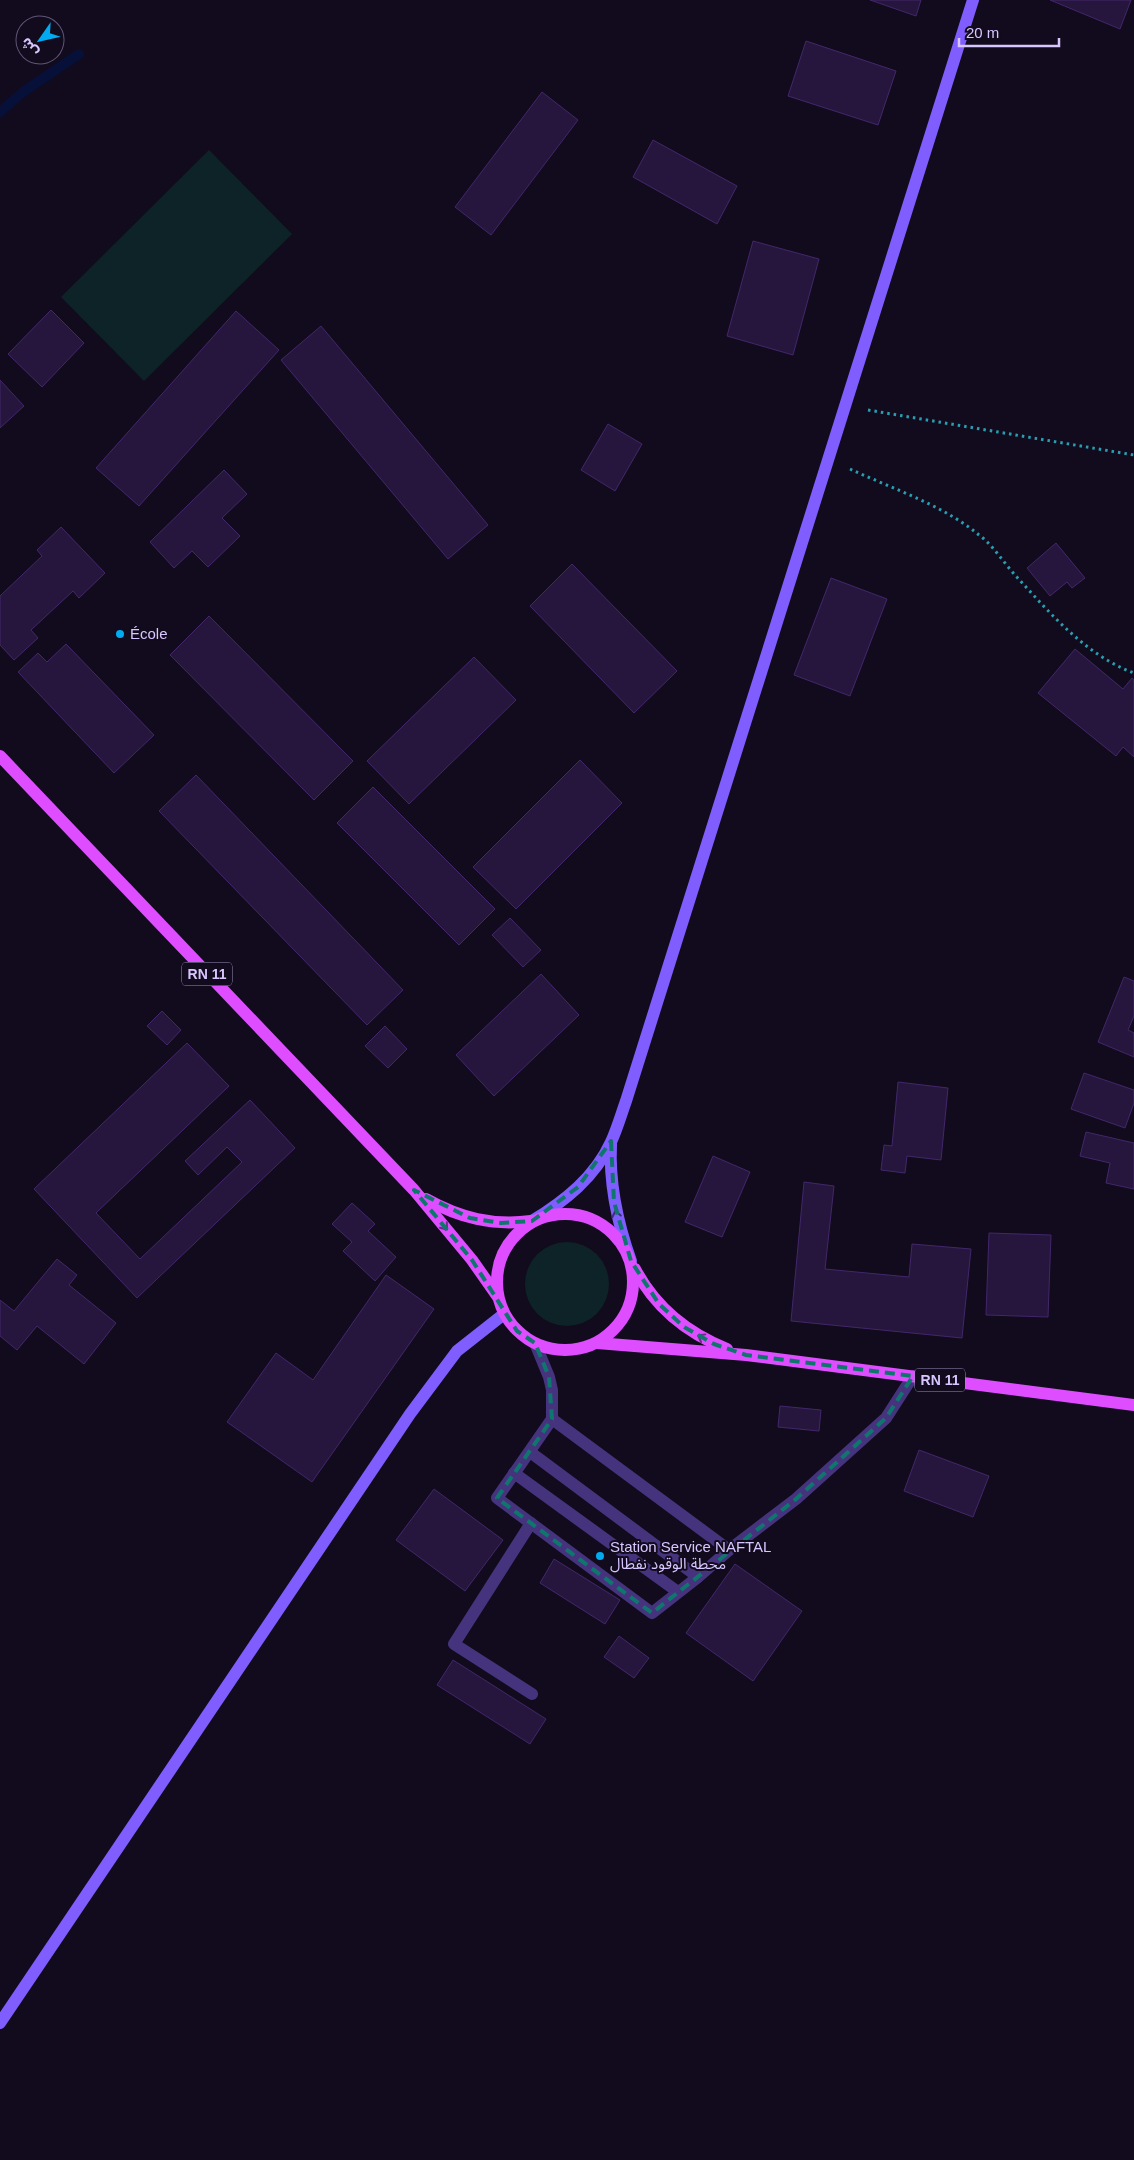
<svg xmlns="http://www.w3.org/2000/svg" width="1134" height="2160" viewBox="0 0 1134 2160" font-family="Arial,'Noto Sans Arabic',sans-serif">
	<style>
		.green { fill: #0e2327 }
		.lines { fill: none; stroke-linecap: round; stroke-linejoin: round }
		.stream { stroke: #071039; stroke-width: 10 }
		.building { fill: #26163e; stroke: #42276b }
		.path { stroke: #289fb1; stroke-width: 3; stroke-dasharray: 2.5 4; stroke-linecap: butt }
		.street { stroke: #45347d; stroke-width: 12 }
		.secondary { stroke: #805dff; stroke-width: 12 }
		.primary { stroke: #de4dff; stroke-width: 12 }
		.oneway { stroke: #3d2c77 }
		.oneway2 { stroke: #6d2983 }
		.marked { fill: none; stroke: #0f766e; stroke-width: 4; stroke-dasharray: 10 6; stroke-linejoin: round }
		.poi-dot { fill: #00abf1; stroke: #110b1d; stroke-width: 2 }
		.labels { text-anchor: middle; stroke-width: 4; stroke-linejoin: round; paint-order: stroke }
		.shield { fill: #110b1d; stroke: #9c8ebb; stroke-width: 1 }
		.shield-label { font-size: 14px; font-weight: bold; fill: #d8c6ff }
		.poi-label { font-size: 15px; fill: #d8c6ff; stroke: #110b1d; text-anchor: start }
	</style>
	<rect width="100%" height="100%" fill="#110b1d"/>
	<g class="green">
		<polygon points="209,150 292,234 144,381 61,297"/>
		<circle cx="567" cy="1284" r="42"/>
	</g>
	<g class="lines">
		<polyline class="stream" points="0,112 23,92 79,54"/>
	</g>
	<g class="building">
		<polygon points="870,0 921,0 916,16"/>
		<polygon points="1050,0 1131,0 1120,29"/>
		<polygon points="806,41 896,71 878,125 788,96"/>
		<polygon points="542,92 578,120 491,235 455,207"/>
		<polygon points="653,140 737,186 717,224 633,177"/>
		<polygon points="753,241 819,259 793,355 727,336"/>
		<polygon points="51,310 84,343 42,387 8,354"/>
		<polygon points="236,311 279,350 139,506 96,468"/>
		<polygon points="321,326 488,525 448,559 281,360"/>
		<polygon points="0,380 24,406 0,428"/>
		<polygon points="608,424 642,444 615,491 581,470"/>
		<polygon points="224,470 247,494 222,518 240,536 208,567 192,551 174,568 150,542"/>
		<polygon points="61,527 105,573 79,598 73,591 31,630 38,638 14,660 0,645 0,596 42,556 37,550"/>
		<polygon points="1056,543 1085,578 1072,588 1067,582 1050,596 1027,568"/>
		<polygon points="572,564 677,671 634,713 530,606"/>
		<polygon points="831,578 887,599 850,696 794,675"/>
		<polygon points="209,616 353,761 314,800 170,655"/>
		<polygon points="66,644 154,735 114,773 18,672 38,653 47,662"/>
		<polygon points="1075,649 1123,689 1132,678 1134,680 1134,757 1123,747 1116,756 1038,693"/>
		<polygon points="474,657 516,700 409,804 367,761"/>
		<polygon points="580,760 622,803 516,909 473,867"/>
		<polygon points="196,775 403,990 367,1025 159,811"/>
		<polygon points="373,787 495,909 459,945 337,823"/>
		<polygon points="510,918 541,950 523,967 492,935"/>
		<polygon points="541,974 579,1015 494,1096 456,1055"/>
		<polygon points="1124,977 1134,981 1134,1016 1128,1030 1134,1033 1134,1057 1098,1042"/>
		<polygon points="162,1011 181,1030 167,1045 147,1026"/>
		<polygon points="385,1026 407,1049 388,1068 365,1046"/>
		<polygon points="187,1043 229,1086 96,1213 140,1259 242,1162 227,1147 198,1175 185,1161 250,1100 295,1148 137,1298 34,1189"/>
		<polygon points="1084,1073 1134,1090 1134,1103 1125,1128 1071,1109"/>
		<polygon points="898,1082 948,1088 941,1160 907,1156 905,1173 881,1170 884,1145 892,1146"/>
		<polygon points="1086,1132 1134,1143 1134,1189 1106,1183 1110,1163 1080,1156"/>
		<polygon points="713,1156 750,1172 722,1237 685,1222"/>
		<polygon points="804,1182 834,1186 825,1269 909,1277 912,1244 971,1249 962,1338 791,1321"/>
		<polygon points="352,1203 375,1224 368,1231 396,1257 375,1281 343,1251 352,1242 332,1224"/>
		<polygon points="989,1233 1051,1235 1048,1317 986,1315"/>
		<polygon points="57,1259 77,1275 69,1285 116,1323 84,1364 37,1326 17,1350 0,1336 0,1300 14,1311"/>
		<polygon points="386,1275 434,1309 312,1482 227,1422 276,1353 313,1380"/>
		<polygon points="780,1406 821,1410 819,1431 778,1427"/>
		<polygon points="919,1450 989,1476 973,1517 904,1491"/>
		<polygon points="434,1489 503,1540 465,1591 396,1540"/>
		<polygon points="554,1559 620,1600 605,1624 540,1583"/>
		<polygon points="735,1564 802,1611 753,1681 686,1633"/>
		<polygon points="619,1636 649,1658 634,1678 604,1657"/>
		<polygon points="453,1660 546,1719 530,1744 437,1685"/>
	</g>
	<g class="lines">
		<g class="path">
			<polyline points="868,410 1134,455"/>
			<path d="M850 469C893 489 943 505 979 535 993 545 1003 562 1015 575 1049 612 1085 655 1134 673"/>
		</g>
		<g class="street">
			<polyline points="535,1343 549,1377 552,1390 552,1419 497,1498 652,1613 698,1577 729,1550 796,1499 886,1418 913,1376"/>
			<polyline points="552,1419 729,1550"/>
			<polyline points="530,1452 698,1577"/>
			<polyline points="514,1473 678,1592"/>
			<polyline points="531,1523 454,1644 532,1694"/>
		</g>
		<g class="secondary">
			<path d="M611 1144C609 1185 617 1222 631 1261"/>
			<path d="M532 1221C565 1201 595 1177 611 1142 617 1129 621 1115 626 1101L973 0"/>
			<polyline points="0,2023 410,1414 457,1351 504,1314"/>
		</g>
		<g class="primary">
			<polyline points="0,756 414,1190 472,1260 498,1297"/>
			<path d="M426 1199C460 1218 493 1226 531 1221"/>
			<circle cx="565" cy="1282" r="68"/>
			<path d="M635 1269C655 1307 687 1333 727 1349"/>
			<polyline points="597,1343 746,1355 1134,1405"/>
		</g>
	</g>
	<defs><path id="oneway-chevron" d="M-2-3.5L2.5 0L-2 3.5" fill="none" stroke-width="1.6" stroke-linecap="round" stroke-linejoin="round" transform="scale(1.25)"/></defs>
	<use class="oneway" href="#oneway-chevron" transform="translate(616 1214) rotate(-102)"/>
	<g class="oneway2">
		<use href="#oneway-chevron" transform="translate(445 1227) rotate(51)"/>
		<use href="#oneway-chevron" transform="translate(701 1337) rotate(-151)"/>
	</g>
	<path class="marked" d="M611 1141 614 1202 631 1261 659 1304 684 1327 714 1344 746 1355 913 1376 886 1418 796 1499 652 1613 497 1498 552 1419 549 1377 535 1343 517 1331 472 1260 414 1190 470 1218 501 1223 532 1221 578 1187Z"/>
	<g class="poi-dot">
		<circle cx="120" cy="634" r="5"/>
		<circle cx="600" cy="1556" r="5"/>
	</g>
	<g class="labels">
		<g class="shield">
			<rect x="182" y="962.5" width="50" height="23" rx="4"/>
			<rect x="915" y="1368.5" width="50" height="23" rx="4"/>
		</g>
		<g class="shield-label">
			<text x="207" y="979">RN 11</text>
			<text x="940" y="1385">RN 11</text>
		</g>
		<g class="poi-label">
			<text x="130" y="639">École</text>
			<text x="610" y="1552">Station Service NAFTAL<tspan x="610" dy="17">محطة الوقود نفطال</tspan></text>
		</g>
	</g>
	<g transform="translate(40 40) rotate(236)"><circle r="24" fill="#110b1d" stroke="#615677"/>
	<path d="M0-4L9 19L0 12L-9 19Z" fill="#00abf1"/>
	<text y="-8" font-size="14" font-weight="bold" text-anchor="middle" fill="#d8c6ff">ش</text>
	</g>
	<path d="M959 38v8h100v-8" fill="none" stroke="#d8c6ff" stroke-width="2.5"/>
	<text x="966" y="38" font-size="15" fill="#d8c6ff" stroke="#110b1d" stroke-width="4" paint-order="stroke">20 m</text>
</svg>
